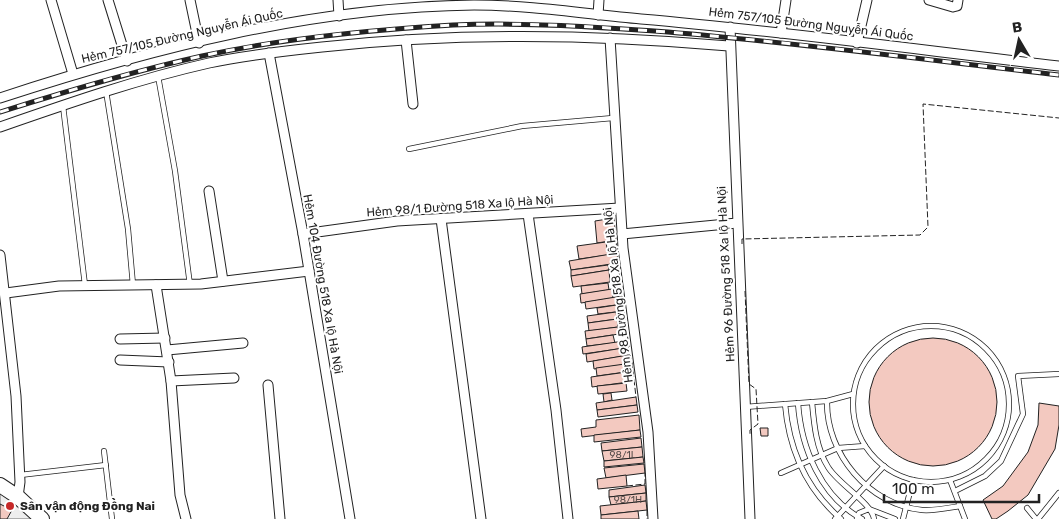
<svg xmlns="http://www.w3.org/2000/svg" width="1059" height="519" viewBox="0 0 1059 519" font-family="Rubik,sans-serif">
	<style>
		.green { fill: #eee; stroke: #6f6f6f }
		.building { fill: #f3c9c0; stroke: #222 }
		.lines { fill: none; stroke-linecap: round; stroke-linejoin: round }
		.lane-casing { stroke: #222; stroke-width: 6 }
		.street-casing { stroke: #222; stroke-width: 11 }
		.secondary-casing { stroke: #222; stroke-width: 16 }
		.lane { stroke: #fff; stroke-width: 4.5 }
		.street { stroke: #fff; stroke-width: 9 }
		.secondary { stroke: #fff; stroke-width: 14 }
		.rail-casing { stroke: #222; stroke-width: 5 }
		.rail { stroke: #fff; stroke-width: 3; stroke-dasharray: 9; stroke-linecap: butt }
		.fence { stroke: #222; stroke-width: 1; stroke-dasharray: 6 2.5; stroke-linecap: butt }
		.poi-dot { fill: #c62828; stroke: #fff; stroke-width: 2 }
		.labels { text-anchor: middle; stroke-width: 4; stroke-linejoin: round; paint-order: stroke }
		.number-label { font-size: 10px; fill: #564c4a }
		.street-label { font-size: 12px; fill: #222; stroke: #fff }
		.poi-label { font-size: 12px; font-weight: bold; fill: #222; stroke: #fff; text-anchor: start }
	</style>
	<rect width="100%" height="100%" fill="#fff"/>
	<polygon class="green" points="0,491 34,519 0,519"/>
	<g class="building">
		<polygon points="614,218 616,240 597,243 595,221"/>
		<polygon points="606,242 608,255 579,259 577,246"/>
		<polygon points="617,253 618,263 571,270 569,261"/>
		<polygon points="608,265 609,270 571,276 571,270"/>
		<polygon points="609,270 610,282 573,287 571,276"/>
		<polygon points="608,283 609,290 582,294 581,286"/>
		<polygon points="612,289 613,298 581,303 580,294"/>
		<polygon points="622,296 623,304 586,309 585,302"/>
		<polygon points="623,304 624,311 598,314 597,308"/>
		<polygon points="616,312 617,319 588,323 587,316"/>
		<polygon points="617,319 618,327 589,331 588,323"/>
		<polygon points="618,327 619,334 586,339 585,331"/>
		<polygon points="613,335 615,343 587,346 586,339"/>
		<circle cx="933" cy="402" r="64"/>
		<polygon points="624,341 625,348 583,354 582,347"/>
		<polygon points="623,348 624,356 587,362 586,354"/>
		<polygon points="628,355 629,364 594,369 593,361"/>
		<polygon points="632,363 633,371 597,376 596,368"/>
		<polygon points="627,372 628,382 592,387 591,377"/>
		<polygon points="626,383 627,391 598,394 597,386"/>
		<polygon points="611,393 612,400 604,402 603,394"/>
		<polygon points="636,397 637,405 597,410 596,403"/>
		<polygon points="1039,403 1059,406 1059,425 1055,449 1028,495 1008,511 996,519 992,519 983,500 1003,486 1028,452 1038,425"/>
		<polygon points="637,405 638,412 598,417 597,410"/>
		<polygon points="639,415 640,430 582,437 581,429 596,427 596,420"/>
		<polygon points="760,428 768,428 768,436 761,436"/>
		<polygon points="640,430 641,437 594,442 594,435"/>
		<polygon points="641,438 642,447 602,451 601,443"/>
		<polygon points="642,447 643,457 604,461 602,451"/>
		<polygon points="643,457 644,463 604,467 604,461"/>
		<polygon points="644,464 645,473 606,478 604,468"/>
		<polygon points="626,475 627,486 598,489 597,479"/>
		<polygon points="645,485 646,493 609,497 609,490"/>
		<polygon points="646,493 646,501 611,505 609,497"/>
		<polygon points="646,501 647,510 601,515 600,506"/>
		<polygon points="0,504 12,510 7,519 0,519"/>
		<polygon points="638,511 639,519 601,519 601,515"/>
	</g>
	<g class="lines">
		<defs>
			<g id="lane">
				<polyline points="158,76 175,171 190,285"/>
				<polyline points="106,91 128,229 133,285"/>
				<polyline points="63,106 85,285"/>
				<polyline points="409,149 522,126 613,118"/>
				<circle cx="931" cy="404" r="78"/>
				<path d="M827 401C826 454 869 505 922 510 935 511 948 508 960 506"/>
				<path d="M812 402C814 424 816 448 828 467 838 484 872 503 874 519"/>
				<path d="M798 403C801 448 821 497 862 519"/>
				<path d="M785 404C789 450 806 489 841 519"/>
				<polyline points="745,407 827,401 853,394"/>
				<polyline points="104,451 112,519"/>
				<polyline points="781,473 838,448 865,446"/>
				<polyline points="20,475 106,465"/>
				<polyline points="950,480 965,519"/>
				<polyline points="955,491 985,476 1001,461 1023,414 1018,376 1059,374"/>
				<polyline points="1027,508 1036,519"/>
				<polyline points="857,518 859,513 869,509 895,519"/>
				<polyline points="835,519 884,466"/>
				<polyline points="903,519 913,480"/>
				<polyline points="1038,519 1059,493"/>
			</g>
			<g id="street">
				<polyline points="51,0 73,74"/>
				<polyline points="108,0 127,61"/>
				<polyline points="190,0 199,43"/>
				<polyline points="338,0 339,16"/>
				<polyline points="929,0 953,7 957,6 958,0"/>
				<polyline points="598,15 599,0"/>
				<polyline points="730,27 750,519"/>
				<polyline points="781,33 786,0"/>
				<polyline points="610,38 623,248 648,432 653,519"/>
				<polyline points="406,40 413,104"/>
				<polyline points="857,43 867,0"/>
				<polyline points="269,53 303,234 350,519"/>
				<path d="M0 98C152 48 313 7 474 5 530 5 586 14 641 19 781 31 920 50 1059 66"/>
				<path d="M0 127C69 103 138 79 209 63 246 55 284 51 322 47 457 32 594 34 729 46"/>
				<polyline points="209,191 223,281"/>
				<polyline points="528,214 556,410 568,519"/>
				<polyline points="441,219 481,519"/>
				<polyline points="303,234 397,221 620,208"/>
				<polyline points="622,234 737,223"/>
				<polyline points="0,255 16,396 20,482 18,497"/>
				<polyline points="156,285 171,381 180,495 186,519"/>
				<polyline points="6,293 59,286 201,284 309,271"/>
				<polyline points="120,339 165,338"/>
				<polyline points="167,350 243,343"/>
				<polyline points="120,360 169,362"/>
				<polyline points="171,381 234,378"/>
				<polyline points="268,385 280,519"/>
			</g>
			<polyline id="secondary" points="0,485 18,497 42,519"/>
		</defs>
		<use href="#lane" class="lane-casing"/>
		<use href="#street" class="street-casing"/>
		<use href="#secondary" class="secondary-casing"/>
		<use href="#lane" class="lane"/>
		<use href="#street" class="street"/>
		<use href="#secondary" class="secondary"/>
		<defs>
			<path id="rail" d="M0 112C67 91 134 71 202 56 284 38 369 30 453 25 525 22 597 27 668 32 799 43 929 60 1059 75"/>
		</defs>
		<use href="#rail" class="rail-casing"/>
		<use href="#rail" class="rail"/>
		<g class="fence">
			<polyline points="616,240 617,253"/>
			<polyline points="742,244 742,239 920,235 928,227 923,104 1059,118"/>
			<polyline points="618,263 622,296"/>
			<polyline points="609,270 619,269"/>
			<polyline points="745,291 749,384 756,389 758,424 750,430 750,434"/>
			<polyline points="621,311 624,311 629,347 625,348"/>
			<polyline points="628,355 630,355 632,363"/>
			<polyline points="633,371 636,397"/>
			<polyline points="627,486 645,484 645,473"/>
			<polyline points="647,510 647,519"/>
		</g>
	</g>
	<circle class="poi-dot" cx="10" cy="506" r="5"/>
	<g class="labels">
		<g class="number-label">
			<text x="623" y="458">98/1L</text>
			<text x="628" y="503">98/1H</text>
		</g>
		<g class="street-label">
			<text transform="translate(811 24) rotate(7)" y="4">Hẻm 757/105 Đường Nguyễn Ái Quốc</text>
			<text transform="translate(182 36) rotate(-13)" y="4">Hẻm 757/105 Đường Nguyễn Ái Quốc</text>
			<text transform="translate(460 206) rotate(-4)" y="4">Hẻm 98/1 Đường 518 Xa lộ Hà Nội</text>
			<text transform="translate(726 274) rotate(-93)" y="4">Hẻm 96 Đường 518 Xa lộ Hà Nội</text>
			<text transform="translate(323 284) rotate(80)" y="4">Hẻm 104 Đường 518 Xa lộ Hà Nội</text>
			<text transform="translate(618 295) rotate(-97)" y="4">Hẻm 98 Đường 518 Xa lộ Hà Nội</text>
		</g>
		<g class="poi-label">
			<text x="20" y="510">Sân vận động Đồng Nai</text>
		</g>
	</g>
	<g transform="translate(1019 40) rotate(351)" stroke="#ffffff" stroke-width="4" paint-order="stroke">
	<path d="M0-4L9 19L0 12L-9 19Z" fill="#222222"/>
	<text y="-8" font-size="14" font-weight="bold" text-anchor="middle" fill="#222222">B</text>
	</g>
	<path d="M884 494v8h155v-8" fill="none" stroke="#222222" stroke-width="2.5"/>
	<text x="892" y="494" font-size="15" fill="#222222" stroke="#ffffff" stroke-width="4" paint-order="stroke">100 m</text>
</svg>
